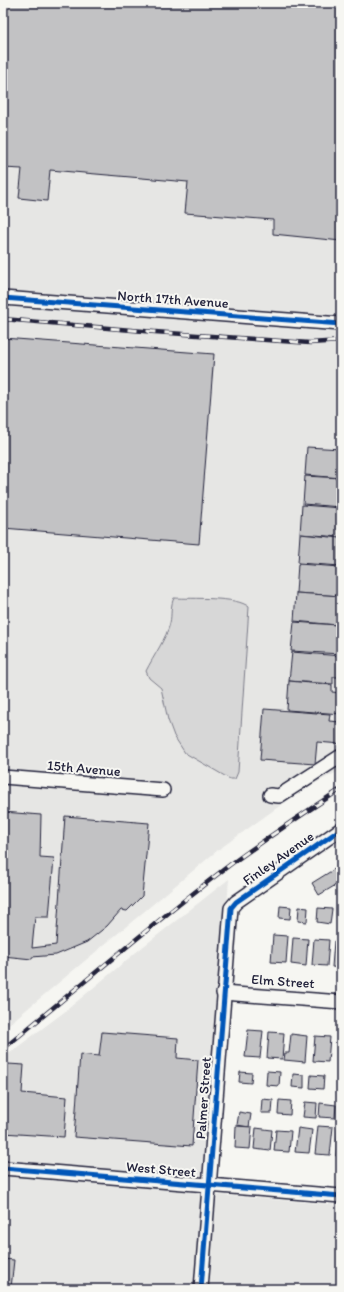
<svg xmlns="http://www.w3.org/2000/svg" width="344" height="1292" viewBox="0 0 344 1292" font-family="Itim,sans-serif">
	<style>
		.built { fill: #e6e6e4 }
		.green { fill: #d7d7d7; stroke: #7c7c89 }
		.building { fill: #c2c2c4; stroke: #22223b }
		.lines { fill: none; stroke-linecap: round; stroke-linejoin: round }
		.minor-casing { stroke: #22223b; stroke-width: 16 }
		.minor { stroke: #f6f6f2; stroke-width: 13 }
		.rail-casing { stroke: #22223b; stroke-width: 4.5 }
		.rail { stroke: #f6f6f2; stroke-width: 3; stroke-dasharray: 9; stroke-linecap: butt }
		.cycleway-casing { stroke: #f6f6f2; stroke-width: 8 }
		.cycleway { stroke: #0057b8; stroke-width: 5 }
		.labels { text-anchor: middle; stroke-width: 4; stroke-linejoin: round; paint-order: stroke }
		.street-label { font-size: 14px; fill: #22223b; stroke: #f6f6f2 }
	</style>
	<rect width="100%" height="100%" fill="#f6f6f2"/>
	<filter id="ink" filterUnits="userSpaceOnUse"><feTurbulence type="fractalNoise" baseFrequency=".025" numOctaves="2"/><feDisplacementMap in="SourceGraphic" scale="8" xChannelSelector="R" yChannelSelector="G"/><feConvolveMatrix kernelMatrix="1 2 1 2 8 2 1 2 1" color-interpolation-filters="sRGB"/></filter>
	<g filter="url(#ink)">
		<g class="built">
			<polygon points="3,3 341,3 341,770 302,790 218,850 3,1029"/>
			<polygon points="229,879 206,1194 341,1205 341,1289 3,1289 3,1058 63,1013 140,949"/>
		</g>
		<path class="green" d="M174 598C191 599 237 596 249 607L238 772 235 779H230L185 753 174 736 168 720 161 688 149 678 146 671C153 657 167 637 170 623 172 614 170 606 174 598Z"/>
		<g class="building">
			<polygon points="3,3 341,3 341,241 273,234 273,220 185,213 188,182 50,170 47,201 19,198 22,169 3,168"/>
			<polygon points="3,338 214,354 199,544 3,528"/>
			<polygon points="307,447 341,449 341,478 305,475"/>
			<polygon points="305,476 341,478 341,507 303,504"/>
			<polygon points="302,505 341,508 341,537 300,534"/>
			<polygon points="300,534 341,538 341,566 298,563"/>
			<polygon points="298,564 341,567 341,596 296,593"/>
			<polygon points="296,593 341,596 341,618 338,617 337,625 294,621"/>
			<polygon points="294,622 337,625 336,633 341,633 341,654 291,651"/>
			<polygon points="292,652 341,656 341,677 333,677 333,684 289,681"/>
			<polygon points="289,681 332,685 332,692 341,693 341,714 287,710"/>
			<polygon points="264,709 330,714 329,721 341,722 341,744 317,742 315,764 260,760"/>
			<polygon points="3,812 41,815 40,857 54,858 49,917 35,917 32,948 56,945 65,816 149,823 142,896 127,911 121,910 107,926 87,942 56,955 32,957 32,959 3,956"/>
			<polygon points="341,865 341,882 319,895 312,883"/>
			<polygon points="280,906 291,907 290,919 279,918"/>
			<polygon points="299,907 308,908 307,922 298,921"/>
			<polygon points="318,908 332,909 330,924 317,922"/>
			<polygon points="338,910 341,910 341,926 337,925"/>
			<polygon points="273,935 288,936 286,963 271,962"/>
			<polygon points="293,938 308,939 306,966 291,964"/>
			<polygon points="314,939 329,940 327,966 312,965"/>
			<polygon points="334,941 341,941 341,968 332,967"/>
			<polygon points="248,1030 263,1031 260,1058 245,1057"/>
			<polygon points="102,1032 178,1038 177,1058 198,1060 192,1146 74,1137 80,1054 99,1056"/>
			<polygon points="269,1032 284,1033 282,1059 267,1058"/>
			<polygon points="291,1034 307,1036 305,1062 284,1060 285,1053 289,1053"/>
			<polygon points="315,1036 330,1037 328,1062 313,1061"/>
			<polygon points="339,1037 341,1037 341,1057 338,1057"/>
			<polygon points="8,1064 24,1065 22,1093 67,1097 64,1137 3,1133 3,1068"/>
			<polygon points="267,1071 280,1072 279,1086 266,1085"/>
			<polygon points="240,1072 252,1073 251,1083 239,1082"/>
			<polygon points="293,1074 304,1075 304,1088 292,1087"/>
			<polygon points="311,1075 324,1076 323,1089 310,1088"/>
			<polygon points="339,1075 341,1076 341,1090 338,1090"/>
			<polygon points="262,1099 273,1100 272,1113 261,1113"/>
			<polygon points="279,1100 291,1101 290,1115 278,1114"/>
			<polygon points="305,1102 317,1103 316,1118 303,1117"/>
			<polygon points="320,1103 336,1105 335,1118 319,1117"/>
			<polygon points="239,1112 251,1114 249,1127 237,1125"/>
			<polygon points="236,1126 252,1127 250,1149 235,1148"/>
			<polygon points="318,1126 333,1127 330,1155 315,1154"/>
			<polygon points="338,1127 341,1127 341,1156 336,1156"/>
			<polygon points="256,1128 272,1130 270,1151 254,1149"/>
			<polygon points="298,1128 312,1130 309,1153 295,1152"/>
			<polygon points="276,1130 291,1131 289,1152 274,1151"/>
			<polygon points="3,1259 14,1260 11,1288 19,1289 3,1289"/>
		</g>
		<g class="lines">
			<defs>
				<g id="minor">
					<polyline points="3,298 341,324"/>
					<polyline points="3,777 163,790"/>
					<polyline points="270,795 279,796 341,756"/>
					<polyline points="223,993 341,1002"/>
					<polyline points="3,1168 341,1196"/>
					<polyline points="201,1289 231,908 236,902 341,829"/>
				</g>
			</defs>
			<use href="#minor" class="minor-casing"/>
			<use href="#minor" class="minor"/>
			<defs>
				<g id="rail">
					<polyline points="3,319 155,332 310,343 341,341"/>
					<path d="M3 1049C79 987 153 923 231 864 267 838 304 813 341 789"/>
				</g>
			</defs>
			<use href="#rail" class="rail-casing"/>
			<use href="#rail" class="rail"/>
			<defs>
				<g id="cycleway">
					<polyline points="3,298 341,324"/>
					<polyline points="3,1168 341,1196"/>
					<polyline points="201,1289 231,908 236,902 341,829"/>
				</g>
			</defs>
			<use href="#cycleway" class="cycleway-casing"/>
			<use href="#cycleway" class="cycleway"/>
		</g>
	</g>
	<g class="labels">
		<g class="street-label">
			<text transform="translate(173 299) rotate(4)" y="5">North 17th Avenue</text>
			<text transform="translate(84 768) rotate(5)" y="5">15th Avenue</text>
			<text transform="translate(278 858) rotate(-35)" y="5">Finley Avenue</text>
			<text transform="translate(283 981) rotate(4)" y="5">Elm Street</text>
			<text transform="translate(203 1098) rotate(-86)" y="5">Palmer Street</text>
			<text transform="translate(161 1169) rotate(5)" y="5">West Street</text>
		</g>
	</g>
	<rect width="344" height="1292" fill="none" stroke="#f6f6f2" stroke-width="16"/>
	<rect x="8" y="8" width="328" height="1276" fill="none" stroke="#22223b" stroke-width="1.5" filter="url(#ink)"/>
</svg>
